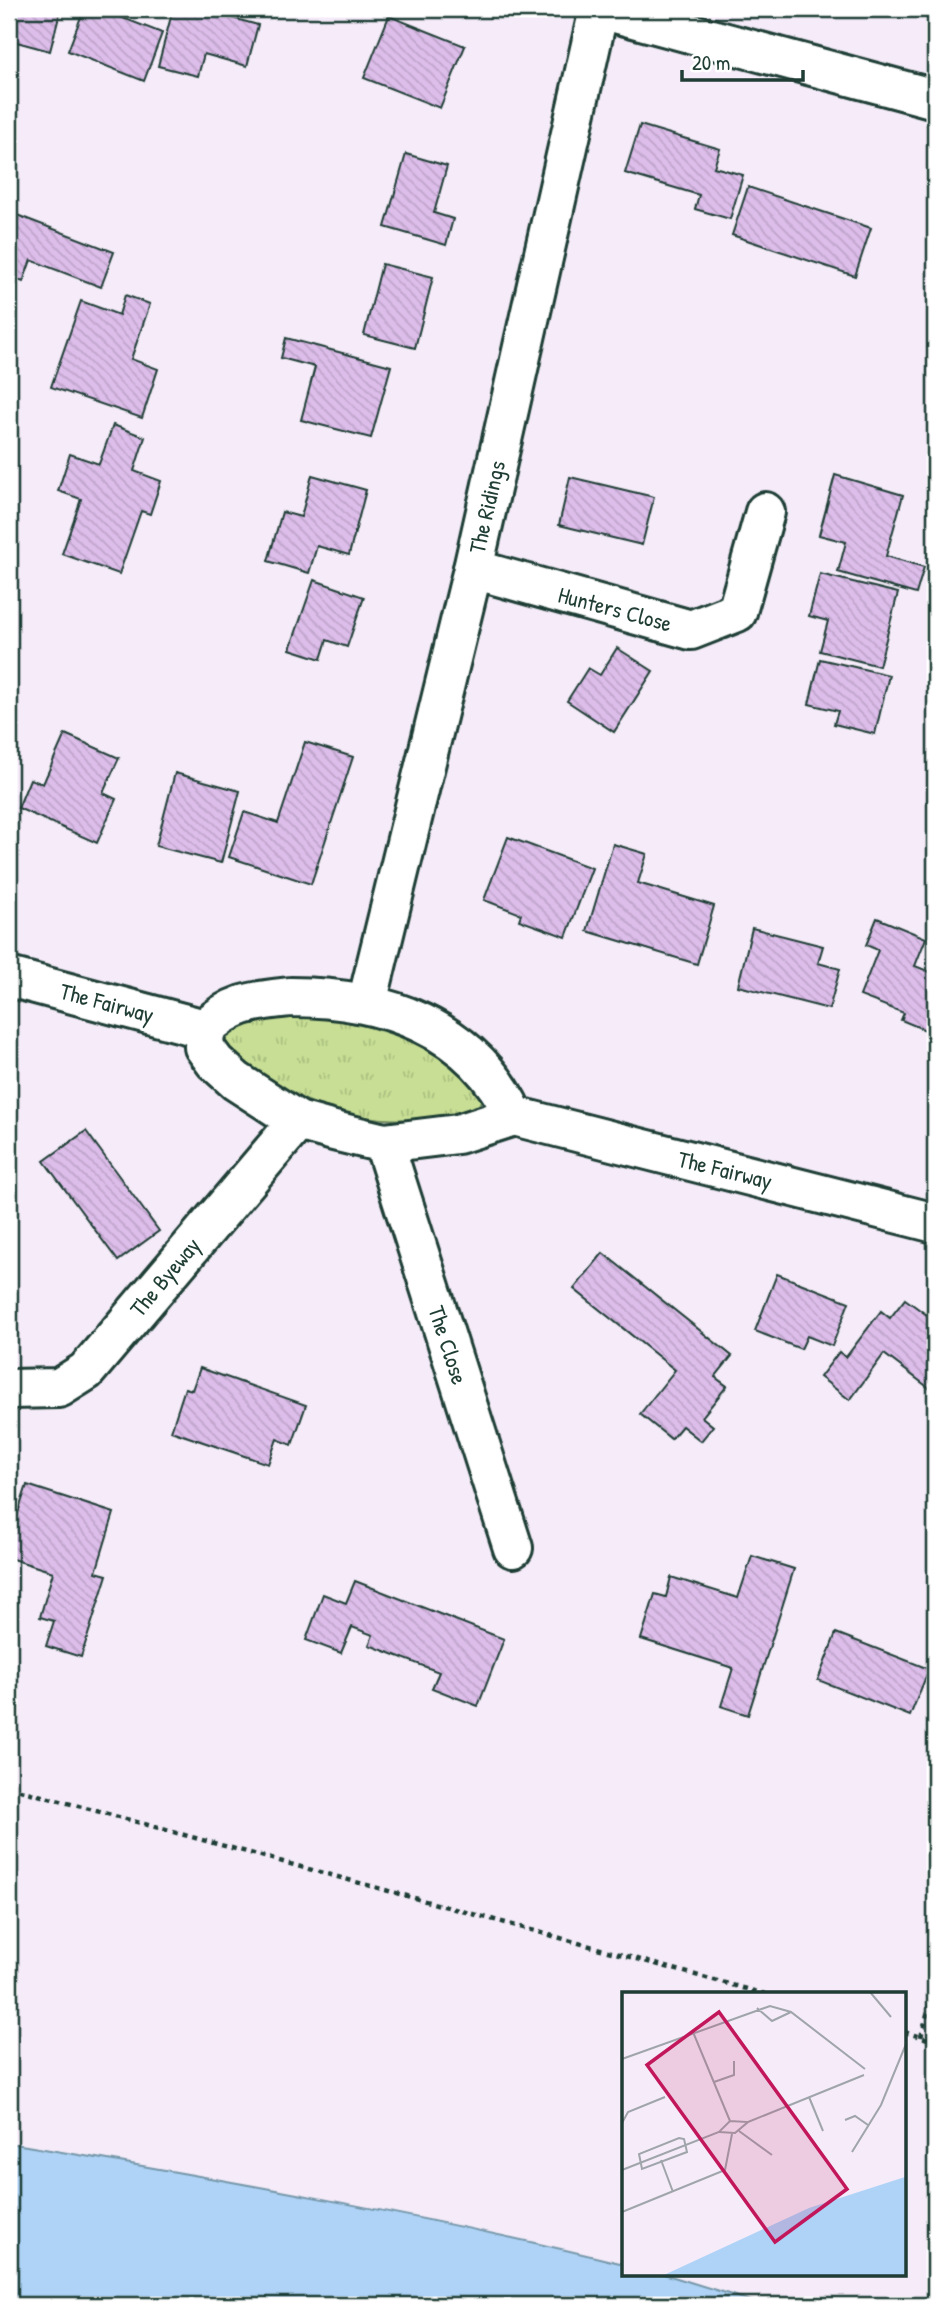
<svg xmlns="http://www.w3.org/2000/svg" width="944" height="2314" viewBox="0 0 944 2314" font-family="'Patrick Hand',sans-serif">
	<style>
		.grass { fill: url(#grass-tufts); stroke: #738e64; stroke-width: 2 }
		.water { fill: #aed3f7; stroke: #7597a9; stroke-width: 2 }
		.building { fill: url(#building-back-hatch); stroke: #1f3d34; stroke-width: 2 }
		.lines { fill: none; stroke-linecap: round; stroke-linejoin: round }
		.minor-casing { stroke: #1f3d34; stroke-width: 44 }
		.path { stroke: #1f3d34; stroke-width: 4.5; stroke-dasharray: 5 5; stroke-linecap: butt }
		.minor { stroke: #fff; stroke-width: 38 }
		.labels { text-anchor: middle; stroke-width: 5; stroke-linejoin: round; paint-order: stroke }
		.street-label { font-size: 23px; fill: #1f3d34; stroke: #fff }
		.inset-road { fill: none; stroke: #9fa5aa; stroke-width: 2 }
		.view { fill: #c2185b; fill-opacity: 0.15; stroke: #c2185b; stroke-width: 3.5 }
		.inset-edge { fill: none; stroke: #1f3d34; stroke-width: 3.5 }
	</style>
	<defs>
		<pattern id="grass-tufts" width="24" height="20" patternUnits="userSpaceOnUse" patternTransform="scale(1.75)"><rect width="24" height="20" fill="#c7de94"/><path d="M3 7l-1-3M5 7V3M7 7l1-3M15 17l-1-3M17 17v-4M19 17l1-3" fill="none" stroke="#aabf80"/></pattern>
		<pattern id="building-back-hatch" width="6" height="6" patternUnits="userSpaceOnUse" patternTransform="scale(1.75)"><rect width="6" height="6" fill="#ddbdea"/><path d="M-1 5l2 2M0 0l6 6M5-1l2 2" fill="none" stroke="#bda3c9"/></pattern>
	</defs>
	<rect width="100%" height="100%" fill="#f5ebf9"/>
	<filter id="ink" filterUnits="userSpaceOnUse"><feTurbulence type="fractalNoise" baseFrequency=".0143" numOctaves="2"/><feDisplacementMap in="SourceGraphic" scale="14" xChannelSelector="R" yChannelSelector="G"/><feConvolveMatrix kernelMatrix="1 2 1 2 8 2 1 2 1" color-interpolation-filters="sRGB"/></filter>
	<g filter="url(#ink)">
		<path class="grass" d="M288 1013C361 1021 433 1036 482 1095 481 1115 462 1115 445 1117 357 1129 300 1104 227 1057L222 1035 230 1025Z"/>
		<path class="water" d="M9 2143C215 2178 420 2214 624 2264V2274H664L764 2305H9Z"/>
		<g class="building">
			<polygon points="9,9 61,9 50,51 9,40"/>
			<polygon points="84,9 100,9 162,33 144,81 68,51"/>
			<polygon points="173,9 199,9 258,25 247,66 204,54 198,76 158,66"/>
			<polygon points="389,16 465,46 440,108 364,78"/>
			<polygon points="640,125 720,149 714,167 743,175 730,219 695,209 699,195 625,173"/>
			<polygon points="406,154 447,166 434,213 453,219 446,245 385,227"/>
			<polygon points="748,187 871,228 855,276 732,235"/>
			<polygon points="9,212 114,252 101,287 31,260 23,282 9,276"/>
			<polygon points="382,264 433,277 415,348 364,335"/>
			<polygon points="125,295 150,304 131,359 158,369 142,418 51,387 81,301 119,315"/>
			<polygon points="286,338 391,366 371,438 301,420 315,367 281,358"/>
			<polygon points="113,425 145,437 134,471 161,481 150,514 141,511 119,574 62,554 81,499 58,491 70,454 99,464"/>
			<polygon points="312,475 366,490 349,555 317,546 309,573 268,561 282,512 301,517"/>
			<polygon points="835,475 903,495 886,556 924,567 916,594 838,572 846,542 819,535"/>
			<polygon points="570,477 654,497 642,545 559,525"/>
			<polygon points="820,574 898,593 879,666 820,651 828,621 809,616"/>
			<polygon points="314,580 364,597 347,647 327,640 321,659 290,649"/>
			<polygon points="617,648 653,671 614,732 567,701 588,668 600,675"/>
			<polygon points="820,659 889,675 875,734 834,724 838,711 809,704"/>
			<polygon points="65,734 119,758 103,793 116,799 97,843 18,808 30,779 43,784"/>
			<polygon points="305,742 353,757 311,884 229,857 244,812 278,823"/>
			<polygon points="175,773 240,791 221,863 156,846"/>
			<polygon points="508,837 592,868 566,937 519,920 521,914 484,900"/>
			<polygon points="613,844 647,854 638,883 714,906 697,964 587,931"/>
			<polygon points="877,918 926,938 915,966 935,974 935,1034 901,1020 904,1013 860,996 878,950 866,945"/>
			<polygon points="752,928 823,946 818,963 840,969 829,1009 738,986"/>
			<polygon points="86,1131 159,1231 118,1261 44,1161"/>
			<polygon points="603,1253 732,1356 715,1377 727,1386 702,1417 713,1426 701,1441 682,1426 671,1439 640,1414 675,1370 574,1289"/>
			<polygon points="777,1274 849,1302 832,1346 807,1336 801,1349 755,1331"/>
			<polygon points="905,1299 935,1321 933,1391 884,1354 850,1400 820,1377 839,1352 846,1357 881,1311 890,1318"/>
			<polygon points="200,1368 306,1405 292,1445 277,1439 268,1464 171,1431 185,1388 192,1390"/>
			<polygon points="27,1485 114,1513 96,1572 107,1575 81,1657 46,1646 54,1621 40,1617 53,1572 9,1558 9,1540"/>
			<polygon points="752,1556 794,1569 748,1715 721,1706 733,1668 641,1639 655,1594 666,1597 671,1577 738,1598"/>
			<polygon points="355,1581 504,1639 478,1706 432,1688 439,1672 369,1645 373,1635 352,1627 341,1653 306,1640 323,1594 346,1603"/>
			<polygon points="836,1633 929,1669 910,1716 818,1680"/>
		</g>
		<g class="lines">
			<defs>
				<g id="minor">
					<polyline points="600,9 935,99"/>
					<polyline points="473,569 691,630 737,612 765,512"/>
					<polyline points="9,977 205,1029"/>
					<path d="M291 997C383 997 473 1027 514 1116L458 1134 384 1143 334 1131 298 1121 236 1081 215 1062 204 1047 205 1029C232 1002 255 1001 291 997Z"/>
					<polyline points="367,1003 473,569 599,9"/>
					<polyline points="514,1116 935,1223"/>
					<polyline points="384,1143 513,1548"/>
					<polyline points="9,1389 59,1388 86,1371 298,1121"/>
				</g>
			</defs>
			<use href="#minor" class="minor-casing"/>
			<g class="path">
				<polyline points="9,1787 765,1994"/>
				<polyline points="904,2032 935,2041"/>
				<polyline points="921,2037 935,1985"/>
			</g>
			<use href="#minor" class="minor"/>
		</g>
	</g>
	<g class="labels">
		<g class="street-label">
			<text transform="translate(487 507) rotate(-77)" y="8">The Ridings</text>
			<text transform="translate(615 609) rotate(15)" y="8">Hunters Close</text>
			<text transform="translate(107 1003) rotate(15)" y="8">The Fairway</text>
			<text transform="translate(725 1170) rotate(14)" y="8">The Fairway</text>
			<text transform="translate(165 1277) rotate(-50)" y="8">The Byeway</text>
			<text transform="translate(448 1345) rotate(72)" y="8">The Close</text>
		</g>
	</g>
	<g transform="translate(622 1992)">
		<rect width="284" height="284" fill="#f5ebf9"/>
		<path d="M283 185V283H42L187 216Z" fill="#aed3f7"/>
		<path class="inset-road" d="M248 0 269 25M135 16 150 29 169 20M71 40 108 129M0 67 148 14 169 20 243 77M92 90 112 83V69M187 105 201 139M223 128 233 124 246 133M126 130 242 83M0 131 6 120 43 105M117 139 150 163M57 146 62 147 65 160 20 177 17 162ZM230 160 259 113 284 52M39 168 51 200M0 178 97 140 108 129 126 130 113 141 97 140M0 220 103 178 110 142"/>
		<path class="view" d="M97 20 225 197 153 250 25 73Z"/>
		<rect width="284" height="284" class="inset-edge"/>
	</g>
	<rect width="944" height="2314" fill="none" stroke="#fff" stroke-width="35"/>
	<rect x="18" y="18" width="909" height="2279" fill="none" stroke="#1f3d34" stroke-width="2.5" filter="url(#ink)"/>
	<path d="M682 70v10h121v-10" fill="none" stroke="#1f3d34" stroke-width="3.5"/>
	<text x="692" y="70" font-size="21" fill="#1f3d34" stroke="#ffffff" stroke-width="5" paint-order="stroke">20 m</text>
</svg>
